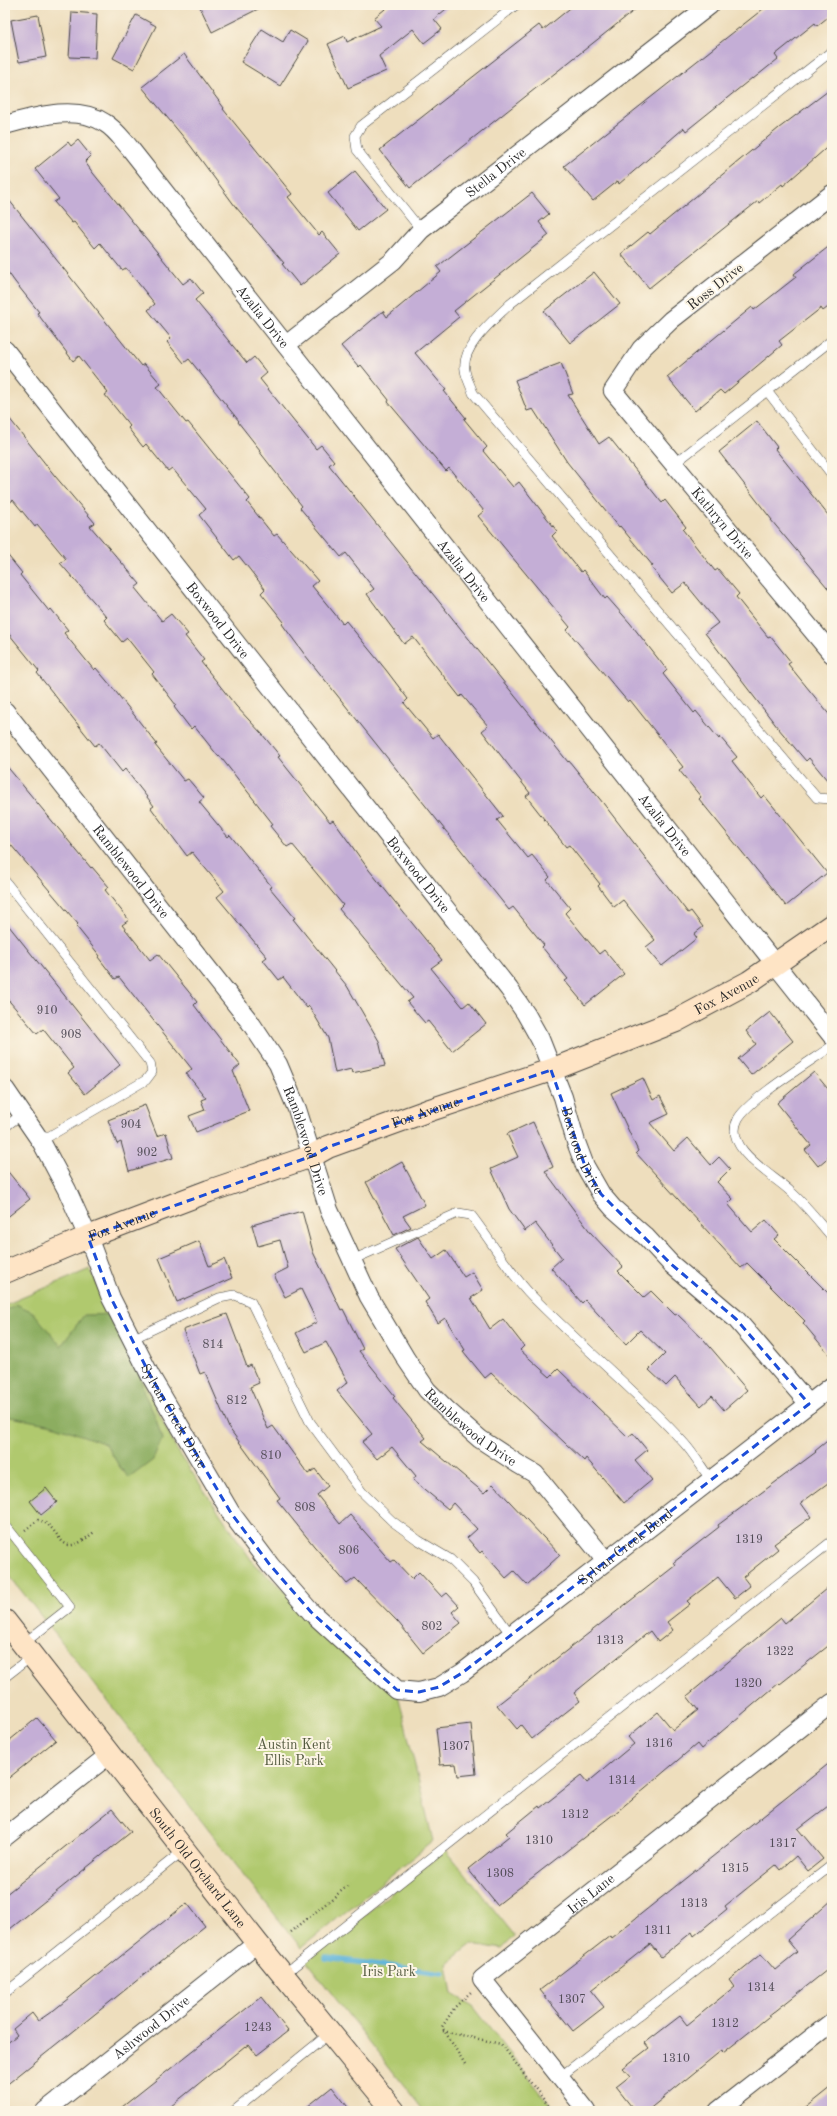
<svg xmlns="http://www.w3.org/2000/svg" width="837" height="2116" viewBox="0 0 837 2116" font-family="'Old Standard TT',serif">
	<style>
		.green { fill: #b0c96e; stroke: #6e7a4c }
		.forest { fill: #8cad61; stroke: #5c6c46 }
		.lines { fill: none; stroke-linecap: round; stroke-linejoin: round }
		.stream { stroke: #5eb4da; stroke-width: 5.5 }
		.building { fill: #c4aed6 }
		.lane-casing { stroke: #484641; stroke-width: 10 }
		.street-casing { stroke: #484641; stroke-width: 20 }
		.secondary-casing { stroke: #484641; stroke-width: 24 }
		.path { stroke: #484641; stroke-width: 2.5; stroke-dasharray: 1 3; stroke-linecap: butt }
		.lane { stroke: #fff; stroke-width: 9 }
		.street { stroke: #fff; stroke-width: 18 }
		.secondary { stroke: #fee4c5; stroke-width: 22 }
		.marked { fill: none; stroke: #1d4ed8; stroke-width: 3; stroke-dasharray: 8 5; stroke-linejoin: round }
		.labels { text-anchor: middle; stroke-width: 4; stroke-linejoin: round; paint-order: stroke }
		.number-label { font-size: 12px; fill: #514c56 }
		.street-label { font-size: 14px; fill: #2b2b2b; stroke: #fcf5e5 }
		.park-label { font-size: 14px; fill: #535a3f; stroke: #fcf5e5 }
	</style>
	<rect width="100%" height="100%" fill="#fcf5e5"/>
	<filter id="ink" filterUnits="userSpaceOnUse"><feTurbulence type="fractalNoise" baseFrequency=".025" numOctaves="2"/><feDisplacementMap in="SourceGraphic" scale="8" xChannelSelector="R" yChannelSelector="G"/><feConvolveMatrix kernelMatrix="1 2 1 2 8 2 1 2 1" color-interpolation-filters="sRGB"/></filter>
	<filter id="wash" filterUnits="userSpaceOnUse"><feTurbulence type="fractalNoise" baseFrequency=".012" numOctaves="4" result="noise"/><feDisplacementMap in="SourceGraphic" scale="16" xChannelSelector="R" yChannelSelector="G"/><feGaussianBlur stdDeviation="0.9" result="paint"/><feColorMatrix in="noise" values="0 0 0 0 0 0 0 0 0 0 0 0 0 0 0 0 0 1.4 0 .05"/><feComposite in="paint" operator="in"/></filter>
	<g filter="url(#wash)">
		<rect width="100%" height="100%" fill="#eedebd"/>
		<g class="green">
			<polygon points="90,1269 175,1447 254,1564 397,1690 433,1841 301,1948 5,1570 5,1305"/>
			<polygon points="446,1850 515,1936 502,1949 472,1944 447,1964 452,1994 473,2006 555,2111 424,2111 306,1961"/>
		</g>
		<polygon class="forest" points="16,1304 33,1312 61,1346 84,1315 116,1314 136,1356 144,1393 155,1416 162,1439 153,1460 129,1478 119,1466 106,1444 53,1425 5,1416 5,1311"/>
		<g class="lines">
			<polyline class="stream" points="326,1958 443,1973"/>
		</g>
		<g id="blocks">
			<g class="building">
				<polygon points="199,5 266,5 212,32"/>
				<polygon points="390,5 451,5 434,19 442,29 424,43 413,29 379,56 386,71 348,88 328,44 345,36 347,42 381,26 374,18"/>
				<polygon points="574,5 641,5 410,188 380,150 539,25 543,30"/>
				<polygon points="768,5 832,5 832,14 817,26 815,23 775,55 778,59 753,79 752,78 686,131 684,128 619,184 618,181 593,201 564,166"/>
				<polygon points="72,12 97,14 95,58 69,57"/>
				<polygon points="38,15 46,57 19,62 11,20"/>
				<polygon points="136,15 156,26 134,69 113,58"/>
				<polygon points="262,29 283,42 290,30 308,41 280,86 241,62"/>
				<polygon points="184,54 224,108 223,109 292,194 288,197 319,235 322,232 340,254 300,286 282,264 284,263 235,206 190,145 142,87"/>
				<polygon points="832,88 832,143 783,186 782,184 759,203 758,201 649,288 621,254 648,232 650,234 779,128"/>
				<polygon points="78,140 91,156 85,162 93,173 183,284 191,278 203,293 195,300 247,363 254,357 267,373 260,379 316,449 321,445 334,461 329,465 568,762 569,761 603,803 688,913 691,911 703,927 694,934 697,938 662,966 646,947 655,940 623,900 614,907 598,886 600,884 569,845 566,847 526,796 530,793 482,731 488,726 462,695 460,697 413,637 404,644 367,594 374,589 346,553 341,557 300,508 302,506 259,451 260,450 238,422 239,421 189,359 184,363 167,342 171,338 148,310 155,304 126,268 122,270 100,243 95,248 74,222 72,223 54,202 59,199 35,169 68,142 71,146"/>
				<polygon points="355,171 386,209 358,231 328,193"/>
				<polygon points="532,193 549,214 539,222 549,235 454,311 459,317 415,353 446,390 444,391 466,418 464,419 487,447 483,451 513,487 519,482 557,531 552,536 581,572 583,570 605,599 607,597 630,623 667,670 663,674 694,713 696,711 719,739 720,737 737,757 732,761 761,798 764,795 827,873 786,906 699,799 701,797 679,770 683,767 661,739 630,700 628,702 584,650 567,630 570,627 478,516 484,511 449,468 446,471 388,402 389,400 361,365 359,367 341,346 383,311 387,317 441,272 437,267"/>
				<polygon points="5,195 141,366 144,364 161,384 157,387 186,423 188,422 250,499 247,502 274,536 277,534 318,581 312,586 343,624 346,621 386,670 408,699 404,703 433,738 438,734 503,816 497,820 528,858 532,855 550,877 547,880 570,908 565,913 599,954 604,950 624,974 585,1005 565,981 568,979 542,947 544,945 513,907 509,910 305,655 282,624 284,622 261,593 265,589 239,556 234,560 199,515 206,509 172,468 168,471 146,444 143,447 128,428 130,426 105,395 108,393 79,356 73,361 37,313 39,312 15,282 5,268"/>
				<polygon points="832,244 832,304 823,311 821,308 779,341 782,345 724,394 720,390 695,411 667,377 752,307 754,310 796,277 794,274"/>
				<polygon points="594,272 620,304 570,343 544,311"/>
				<polygon points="561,363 573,394 568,395 599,444 609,437 662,503 665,500 686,527 683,530 715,571 718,569 739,594 736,597 768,637 770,636 791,662 788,664 832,718 832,786 809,758 806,761 778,728 705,633 718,623 685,583 672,593 651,567 653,566 620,526 619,527 567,462 533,409 527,411 515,380"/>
				<polygon points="5,413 55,476 95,523 90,526 140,584 135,588 162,621 171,614 188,634 185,636 204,660 201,662 236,706 262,734 280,756 278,757 330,822 333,820 369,870 442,960 431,968 463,1007 469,1002 486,1024 452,1051 428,1021 425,1023 407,1002 413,998 339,909 343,905 292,844 287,847 270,826 273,824 219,755 218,756 194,726 191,729 174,707 176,705 152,674 154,672 127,638 122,642 104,620 107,617 60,563 66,559 37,524 35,527 13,500 5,506"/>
				<polygon points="757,421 777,447 775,449 832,520 832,593 771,520 772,520 719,452"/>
				<polygon points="5,552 22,573 20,575 49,611 51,609 68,630 64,633 94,670 96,668 112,687 157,744 155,745 184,781 188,779 204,798 199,802 228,837 230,835 272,887 270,888 295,918 293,919 347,986 379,1041 385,1066 352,1073 351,1069 335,1073 328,1038 309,1006 307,1008 283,977 279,980 263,960 267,957 217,897 224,891 192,852 187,856 151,808 154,806 125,769 122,772 99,743 95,746 37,673 39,671 5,629"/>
				<polygon points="5,764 91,868 92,867 109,887 105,890 129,920 122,925 150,960 158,954 197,1002 194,1005 240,1065 233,1071 249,1111 196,1132 189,1116 205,1110 201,1100 206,1098 186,1073 192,1069 119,977 115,979 98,957 100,956 76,926 78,924 5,838"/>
				<polygon points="5,921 120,1065 85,1094 68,1073 74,1068 43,1029 37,1034 5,996"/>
				<polygon points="770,1012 793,1041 751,1075 738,1059 756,1044 746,1031"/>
				<polygon points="814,1072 832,1094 832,1154 818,1166 805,1150 811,1145 777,1103"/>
				<polygon points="643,1078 653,1100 660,1096 669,1114 650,1123 674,1151 688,1138 711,1165 719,1157 730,1169 717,1182 733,1199 728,1204 752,1232 766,1220 779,1235 774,1239 832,1297 832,1358 803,1323 805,1321 747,1263 741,1268 636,1153 638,1151 611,1093"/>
				<polygon points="145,1105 157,1136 166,1133 173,1158 129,1171 121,1142 117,1144 108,1120"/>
				<polygon points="533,1122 553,1167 545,1171 591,1233 623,1267 618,1271 644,1297 651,1291 675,1315 677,1314 704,1340 747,1390 724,1410 712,1396 701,1406 675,1377 666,1386 649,1370 665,1354 640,1330 626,1344 585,1300 582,1303 551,1268 562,1258 535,1223 525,1231 509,1209 491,1169 518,1157 507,1134"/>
				<polygon points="402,1162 425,1205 403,1216 411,1227 394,1235 366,1182"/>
				<polygon points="5,1168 30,1199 5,1219"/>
				<polygon points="302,1211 313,1252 341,1310 343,1309 363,1349 359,1351 395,1396 393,1398 426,1438 422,1441 484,1493 493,1484 560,1555 527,1585 514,1571 506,1578 482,1551 480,1553 467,1538 477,1529 453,1503 448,1509 413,1480 416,1476 392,1447 377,1459 362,1442 372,1434 337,1391 348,1382 326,1342 306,1352 296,1333 317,1322 301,1289 285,1297 274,1275 288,1268 280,1240 258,1246 252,1225"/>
				<polygon points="418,1237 433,1259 446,1250 464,1277 472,1272 483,1290 471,1298 490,1329 503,1319 524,1346 520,1350 550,1377 558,1369 628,1437 633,1433 647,1450 635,1460 652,1480 624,1503 586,1458 584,1461 491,1373 485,1378 463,1351 465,1350 445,1318 438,1323 425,1302 429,1299 395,1249"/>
				<polygon points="199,1241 209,1266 224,1259 232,1278 177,1302 159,1258"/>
				<polygon points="227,1314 247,1367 251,1365 259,1383 250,1387 268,1429 273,1426 308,1474 315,1469 328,1486 317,1495 340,1524 350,1515 391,1562 394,1560 412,1579 419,1572 442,1597 447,1593 459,1606 452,1612 461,1623 423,1653 398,1622 355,1578 347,1584 314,1546 277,1500 280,1498 229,1428 205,1372 200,1374 183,1330"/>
				<polygon points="832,1437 832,1480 801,1503 811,1517 774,1544 778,1549 743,1577 750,1586 735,1598 718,1577 687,1601 690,1604 667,1622 673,1630 658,1642 650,1631 574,1693 580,1701 532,1739 521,1725 517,1729 497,1705 676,1565 674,1562 719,1527 718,1525 816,1452 815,1451"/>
				<polygon points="46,1488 57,1502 41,1515 30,1501"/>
				<polygon points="832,1584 832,1643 780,1684 779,1683 701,1749 697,1744 619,1810 497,1905 468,1869 509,1836 506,1833 539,1806 540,1808 581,1776 587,1783 634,1744 628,1737 658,1712 673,1730 698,1710 687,1696 781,1618 785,1623"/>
				<polygon points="37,1718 56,1740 5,1781 5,1744"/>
				<polygon points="471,1724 476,1774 458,1776 456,1764 440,1765 436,1728"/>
				<polygon points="832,1761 832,1803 798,1829 823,1859 808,1871 796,1856 780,1870 776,1865 725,1906 727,1909 694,1936 692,1932 661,1957 650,1944 591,1991 604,2007 573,2031 540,1990 610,1936 611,1938"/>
				<polygon points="112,1809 131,1832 5,1933 5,1895"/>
				<polygon points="832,1900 832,1966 723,2053 722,2050 647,2111 635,2111 616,2087 630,2076 623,2068 649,2048 645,2043 680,2016 687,2025 734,1987 729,1980 761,1954 775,1970 797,1952 787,1940"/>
				<polygon points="187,1903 205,1926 5,2086 5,2045 17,2035 13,2029 32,2013 38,2021 54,2010"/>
				<polygon points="261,1997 288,2031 257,2055 249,2045 246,2047 245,2046 165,2111 117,2111"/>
				<polygon points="332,2087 351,2111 302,2111"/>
				<polygon points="832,2087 832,2111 802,2111"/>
			</g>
		</g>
	</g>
	<g filter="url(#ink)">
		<use href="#blocks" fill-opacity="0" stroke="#484641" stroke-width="1"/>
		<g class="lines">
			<defs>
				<g id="lane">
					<path d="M832 51 510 304C494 320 461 346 465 370 466 378 471 386 473 393L817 798 832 799"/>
					<polyline points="421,230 357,150 355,136 361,126 516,5"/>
					<polyline points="767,391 832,475"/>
					<polyline points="674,464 832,340"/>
					<polyline points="5,881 150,1063 152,1072 146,1080 41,1141"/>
					<path d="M832 1046C811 1061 749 1099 738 1119 722 1149 774 1175 791 1192 806 1205 819 1222 832 1237"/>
					<polyline points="5,1127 22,1114"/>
					<path d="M352 1260 458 1213 471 1215C492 1242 509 1273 533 1297 582 1347 637 1391 684 1443 694 1454 702 1468 711 1480"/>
					<polyline points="132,1339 219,1298 235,1295 251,1302 310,1422 362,1492 392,1521 418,1540 450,1559 473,1582 511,1635"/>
					<polyline points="5,1529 7,1527 70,1607 23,1644"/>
					<polyline points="5,1677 32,1656"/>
					<polyline points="283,1975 832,1541"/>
					<polyline points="5,1993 184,1850"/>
					<polyline points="560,2077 832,1865"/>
					<polyline points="234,2111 330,2033"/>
				</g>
				<g id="street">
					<path id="s1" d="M5 125C35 117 76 104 105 123 114 128 122 139 129 147L832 1036"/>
					<path id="s2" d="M832 194 671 320 641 349 613 391 832 654"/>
					<path id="s3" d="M286 345 393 261 421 230 710 5"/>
					<path id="s4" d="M5 350 509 989 526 1014 540 1039 563 1097 576 1142 585 1166 601 1194 613 1208 646 1237 671 1264 736 1319 809 1404"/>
					<path id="s5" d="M5 711 250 1022 278 1064 297 1109 329 1210 369 1297 406 1359 427 1390 447 1410 480 1439 518 1464 535 1474 606 1561"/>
					<path id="s6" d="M5 1089 42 1143 67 1190 88 1237 111 1298 150 1375 231 1513 270 1565 311 1612 397 1690 419 1692 439 1687 462 1673 832 1386"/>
					<polyline points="5,1837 110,1754"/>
					<path id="s7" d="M45 2111 257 1943"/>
					<path id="s8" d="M587 2111 482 1979 832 1703"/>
					<polyline points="718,2111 832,2022"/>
				</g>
				<g id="secondary">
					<path id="s9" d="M5 1272 88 1237 209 1191 312 1156 328 1147 427 1111 551 1070 676 1021 749 982 832 925"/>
					<path id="s10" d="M5 1621 257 1943 394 2111"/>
				</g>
			</defs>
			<use href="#lane" class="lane-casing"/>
			<use href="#street" class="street-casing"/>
			<use href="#secondary" class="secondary-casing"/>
			<g class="path">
				<path d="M25 1530 38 1520C64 1526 56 1565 94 1532"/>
				<polyline points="291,1932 350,1884"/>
				<polyline points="443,2031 501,2044 551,2109 548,2111"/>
				<polyline points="465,2064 442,2027 455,2007 471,1992"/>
			</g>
			<use href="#lane" class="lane"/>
			<use href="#street" class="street"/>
			<use href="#secondary" class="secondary"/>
		</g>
	</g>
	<path class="marked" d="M551 1070 585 1166 601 1194 671 1264 736 1319 809 1404 462 1673 439 1687 419 1692 397 1690 311 1612 270 1565 231 1513 150 1375 111 1298 88 1237 312 1156 328 1147Z"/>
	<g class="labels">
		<g class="number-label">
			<text x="47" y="1014">910</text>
			<text x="71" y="1038">908</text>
			<text x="131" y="1128">904</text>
			<text x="147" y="1156">902</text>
			<text x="213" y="1348">814</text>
			<text x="237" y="1404">812</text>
			<text x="271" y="1459">810</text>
			<text x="305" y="1511">808</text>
			<text x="749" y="1543">1319</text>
			<text x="349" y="1554">806</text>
			<text x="432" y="1630">802</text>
			<text x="610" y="1644">1313</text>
			<text x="780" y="1655">1322</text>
			<text x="748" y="1687">1320</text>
			<text x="659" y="1747">1316</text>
			<text x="456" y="1750">1307</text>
			<text x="622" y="1784">1314</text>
			<text x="575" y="1818">1312</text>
			<text x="539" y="1844">1310</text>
			<text x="783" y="1847">1317</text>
			<text x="735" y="1872">1315</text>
			<text x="500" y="1877">1308</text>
			<text x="694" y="1907">1313</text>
			<text x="658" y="1934">1311</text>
			<text x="761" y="1991">1314</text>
			<text x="572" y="2003">1307</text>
			<text x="725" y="2027">1312</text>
			<text x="258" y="2031">1243</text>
			<text x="676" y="2062">1310</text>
		</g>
		<g class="street-label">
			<text dy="5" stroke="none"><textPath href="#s3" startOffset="272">Stella Drive</textPath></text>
			<text transform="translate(715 286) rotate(-38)" y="5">Ross Drive</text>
			<text dy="5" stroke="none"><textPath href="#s1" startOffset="353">Azalia Drive</textPath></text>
			<text dy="5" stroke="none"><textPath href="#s2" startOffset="468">Kathryn Drive</textPath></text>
			<text dy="5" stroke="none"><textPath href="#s1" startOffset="677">Azalia Drive</textPath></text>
			<text dy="5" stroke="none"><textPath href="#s4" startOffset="344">Boxwood Drive</textPath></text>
			<text dy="5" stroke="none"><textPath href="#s1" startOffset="1001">Azalia Drive</textPath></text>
			<text dy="5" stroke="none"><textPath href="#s5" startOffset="204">Ramblewood Drive</textPath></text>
			<text dy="5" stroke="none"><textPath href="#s4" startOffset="668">Boxwood Drive</textPath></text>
			<text dy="5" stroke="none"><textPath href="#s9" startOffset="774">Fox Avenue</textPath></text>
			<text dy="5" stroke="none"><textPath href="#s9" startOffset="450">Fox Avenue</textPath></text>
			<text dy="5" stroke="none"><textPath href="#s5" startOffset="528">Ramblewood Drive</textPath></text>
			<text dy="5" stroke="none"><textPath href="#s4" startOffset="992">Boxwood Drive</textPath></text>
			<text dy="5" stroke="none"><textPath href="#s9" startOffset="126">Fox Avenue</textPath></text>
			<text dy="5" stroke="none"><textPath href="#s6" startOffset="369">Sylvan Creek Drive</textPath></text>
			<text dy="5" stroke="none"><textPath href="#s5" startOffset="864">Ramblewood Drive</textPath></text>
			<text dy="5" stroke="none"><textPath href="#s6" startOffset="1001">Sylvan Creek Bend</textPath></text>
			<text dy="5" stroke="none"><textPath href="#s10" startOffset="313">South Old Orchard Lane</textPath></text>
			<text dy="5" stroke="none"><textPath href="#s8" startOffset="307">Iris Lane</textPath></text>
			<text dy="5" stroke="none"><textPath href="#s7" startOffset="135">Ashwood Drive</textPath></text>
		</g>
		<g class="park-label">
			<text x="294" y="1749">Austin Kent<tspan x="294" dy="16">Ellis Park</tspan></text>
			<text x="389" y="1976">Iris Park</text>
		</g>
	</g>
	<rect width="837" height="2116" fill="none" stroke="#fcf5e5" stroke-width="20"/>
</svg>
